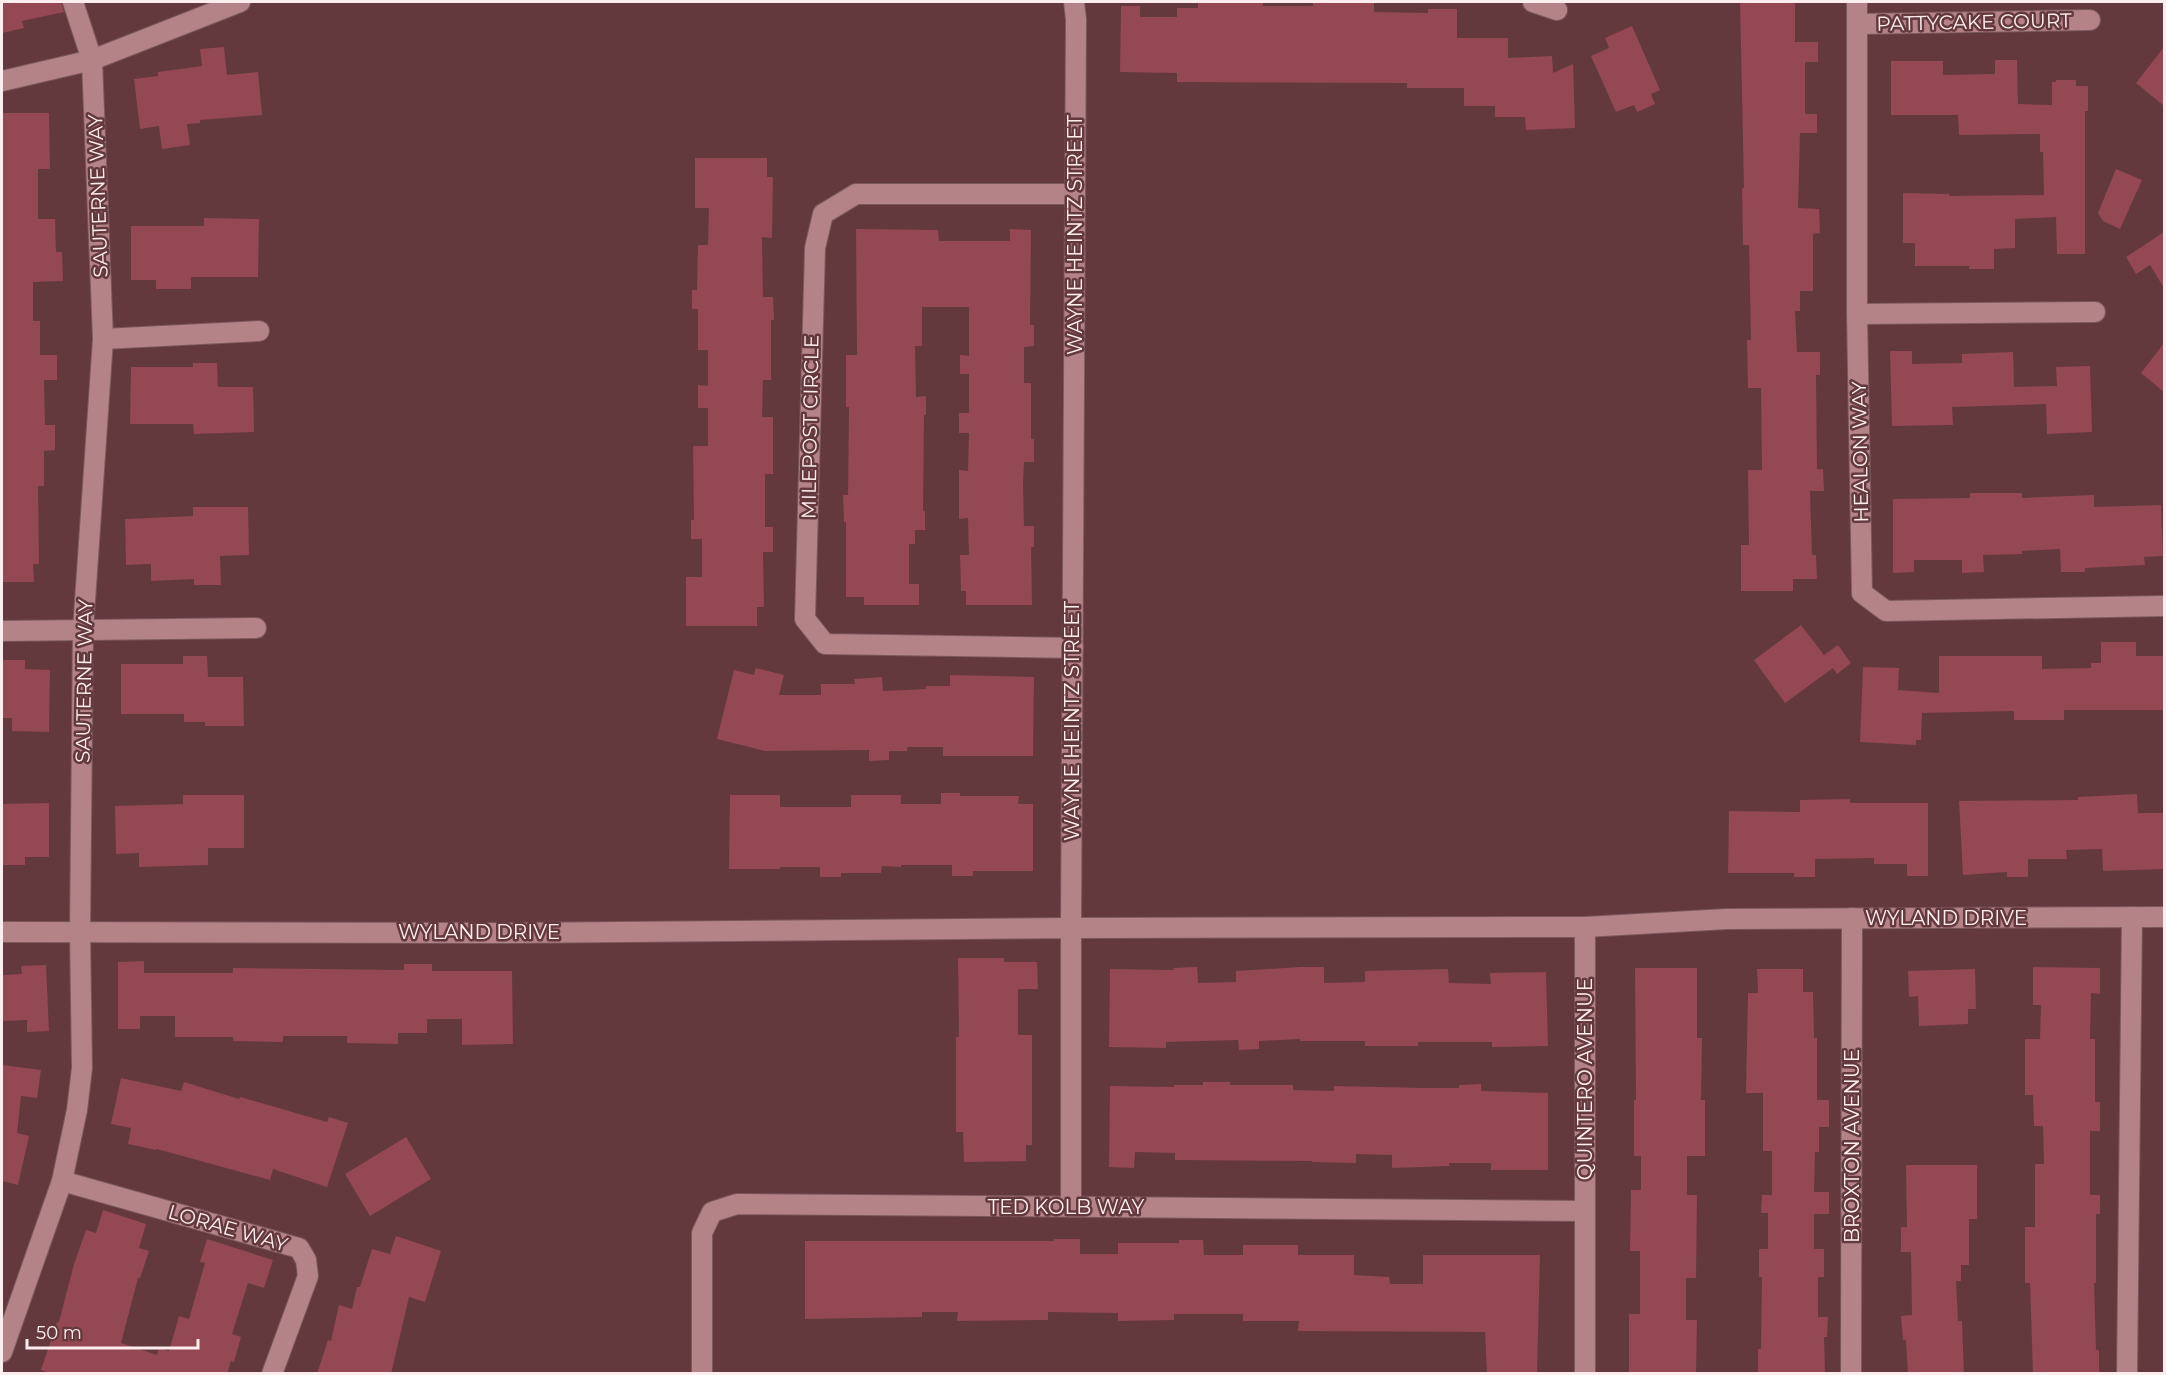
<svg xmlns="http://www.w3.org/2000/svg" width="2166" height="1375" viewBox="0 0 2166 1375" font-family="Montserrat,sans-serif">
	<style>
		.building { fill: #934853 }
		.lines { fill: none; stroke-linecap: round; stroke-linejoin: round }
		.minor-casing { stroke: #7a595d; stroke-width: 22 }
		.minor { stroke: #b48388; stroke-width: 20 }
		.labels { text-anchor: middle; stroke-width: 5; stroke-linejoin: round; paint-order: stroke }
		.street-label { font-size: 20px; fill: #feedee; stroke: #63393e }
	</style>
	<rect width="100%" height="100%" fill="#63393e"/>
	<g class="building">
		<polygon points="2,2 61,2 64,12 22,21 24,28 2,33"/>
		<polygon points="1198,2 1263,2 1263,6 1313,6 1313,2 1374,2 1374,12 1428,13 1428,9 1457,9 1457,38 1508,38 1508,58 1552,56 1553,73 1573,64 1575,128 1526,130 1525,117 1495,117 1495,106 1464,106 1464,88 1407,88 1407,83 1177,82 1177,73 1120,72 1121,6 1140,6 1140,17 1177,17 1177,8 1198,8"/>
		<polygon points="1740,2 1795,2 1795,42 1818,42 1818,62 1805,62 1805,114 1817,114 1817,133 1800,133 1798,208 1819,209 1820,233 1813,234 1813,291 1800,291 1800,311 1795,311 1797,352 1820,352 1820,375 1816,375 1817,469 1823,469 1824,491 1810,491 1812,555 1816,555 1817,579 1793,579 1793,591 1741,591 1741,545 1749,545 1748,470 1762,470 1761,388 1748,388 1747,340 1751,340 1749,245 1743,245 1742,188 1744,188"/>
		<polygon points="1632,26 1660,90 1651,94 1655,104 1637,112 1634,105 1616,112 1591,56 1609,48 1605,38"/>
		<polygon points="224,47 227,75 258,72 262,115 200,120 200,123 187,124 190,145 162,149 159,126 140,129 134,79 158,76 158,72 202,66 200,49"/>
		<polygon points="2164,47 2164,106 2136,83"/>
		<polygon points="1995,60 2017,60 2018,104 2052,105 2052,82 2056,82 2056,80 2076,80 2076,86 2088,86 2088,111 2085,111 2085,254 2057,254 2056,217 2015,219 2015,248 1994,249 1994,269 1969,269 1969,266 1915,266 1915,243 1903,243 1903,193 1949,194 1949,196 2044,195 2043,152 2040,152 2040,134 1959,135 1958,115 1891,115 1891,61 1943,61 1943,75 1995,74"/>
		<polygon points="2,113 49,113 50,169 38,169 38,219 55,219 56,252 62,252 63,281 33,282 33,321 40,321 40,355 57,355 57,380 44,380 45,425 55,425 55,450 44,451 44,486 38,486 39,564 33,564 34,582 2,582"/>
		<polygon points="695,158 767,158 767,177 773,177 772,238 762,237 763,297 773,297 774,320 771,320 771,380 763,380 762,417 773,417 773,474 765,474 765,527 773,527 773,552 763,552 764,607 757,607 757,626 686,626 686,577 702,577 702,539 691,539 691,520 694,520 693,446 708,446 708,408 698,408 698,385 708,386 708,350 698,350 698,309 692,309 692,290 697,290 698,245 708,245 709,208 695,208"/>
		<polygon points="2116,169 2142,180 2120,229 2103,221 2098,213"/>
		<polygon points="204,218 259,219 258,277 191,277 191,289 156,289 156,280 131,280 131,226 204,226"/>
		<polygon points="856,229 938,230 939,241 1010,241 1010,229 1031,230 1030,325 1034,325 1034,346 1024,347 1024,383 1031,383 1031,439 1034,439 1034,462 1024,462 1023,484 1024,526 1034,526 1034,547 1031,547 1032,605 966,605 966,591 961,591 960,555 969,555 968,518 959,519 959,470 968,471 969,433 959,433 959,413 969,413 969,374 960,374 960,355 969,356 969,307 922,307 922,346 915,346 916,397 926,396 926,415 924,415 923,511 925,511 925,530 915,530 915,544 909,544 909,584 919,584 919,605 864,605 864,597 846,597 846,522 844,522 843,495 848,495 849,407 846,407 846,355 857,355"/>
		<polygon points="2164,232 2164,288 2150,265 2136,274 2126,257"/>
		<polygon points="2164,343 2164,392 2141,373"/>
		<polygon points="1890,351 1912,351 1912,364 1962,363 1962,354 2013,352 2014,387 2057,386 2056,367 2090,366 2092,432 2047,434 2046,404 1952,407 1953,425 1892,426"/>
		<polygon points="193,363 217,363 218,387 253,387 254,432 194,434 193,424 130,424 131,367 193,367"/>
		<polygon points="1970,493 2022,493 2022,498 2094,495 2094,507 2161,505 2163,556 2144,557 2145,565 2085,568 2085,572 2061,572 2060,549 2022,551 2022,554 1983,555 1984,572 1962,573 1962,560 1914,560 1914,572 1893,573 1893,499 1970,498"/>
		<polygon points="193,507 248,507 249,555 220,556 221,585 194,585 194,579 151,581 151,564 126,565 125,519 193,516"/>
		<polygon points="1801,625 1824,655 1838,645 1851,663 1837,674 1833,668 1785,703 1754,660"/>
		<polygon points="2101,642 2136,642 2136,656 2164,656 2164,710 2064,710 2064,720 2014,720 2014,711 1922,713 1921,740 1916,740 1916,745 1860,742 1863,667 1899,668 1898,690 1939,693 1939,656 2042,656 2042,669 2091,668 2091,663 2101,663"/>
		<polygon points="183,656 207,656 208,677 243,677 244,726 205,726 205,722 184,722 184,714 121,714 121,664 183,664"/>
		<polygon points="2,660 25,660 25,669 50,670 49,732 12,731 12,718 2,718"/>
		<polygon points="756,668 784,675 779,695 821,695 821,684 855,684 854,679 882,677 883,691 926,689 926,686 950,686 950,675 1034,677 1033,756 943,756 943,747 907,747 907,751 889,751 889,760 869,761 869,750 765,751 717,739 734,670 754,675"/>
		<polygon points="941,793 960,793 960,796 1019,796 1018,804 1033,804 1033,871 973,871 973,876 952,876 952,865 901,865 901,867 882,866 881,873 841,873 841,877 820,877 820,867 780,867 780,869 729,869 730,795 780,795 780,807 851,807 851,795 901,795 901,804 941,804"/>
		<polygon points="2137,794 2138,813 2164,813 2164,869 2103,871 2102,849 2066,850 2067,859 2028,859 2028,877 2007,877 2007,872 1963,875 1959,801 2078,800 2078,797"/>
		<polygon points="183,795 244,795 244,848 208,848 208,865 139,867 139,853 116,854 115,806 183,804"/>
		<polygon points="1850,799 1850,803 1928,803 1928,876 1907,876 1907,864 1874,864 1874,858 1815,859 1815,877 1794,877 1794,873 1728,873 1729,811 1800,812 1800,800"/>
		<polygon points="49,803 49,857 25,857 25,865 2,865 2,804"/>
		<polygon points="958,958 1004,958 1004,962 1037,962 1038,989 1018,989 1018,1035 1032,1035 1032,1145 1026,1145 1026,1161 964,1162 963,1132 956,1132 956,1037 959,1037"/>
		<polygon points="144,961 144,973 233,973 233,968 404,970 404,964 432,964 432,971 512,971 513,1044 462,1045 462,1019 427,1019 427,1033 398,1033 398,1044 347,1043 347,1036 283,1036 283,1042 233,1041 233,1037 175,1037 175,1016 140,1016 140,1029 118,1029 118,962"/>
		<polygon points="46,965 49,1031 27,1032 27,1020 2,1021 2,975 22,974 21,966"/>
		<polygon points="1197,967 1198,983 1236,982 1236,971 1300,967 1324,967 1324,983 1365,982 1365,971 1448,969 1449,983 1491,984 1490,973 1546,972 1548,1046 1492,1047 1492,1042 1418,1042 1418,1046 1365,1046 1365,1041 1300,1041 1300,1039 1259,1041 1259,1049 1239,1050 1238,1040 1166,1042 1166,1048 1109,1047 1110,969 1174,970 1173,968"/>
		<polygon points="2033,967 2100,968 2100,994 2091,993 2090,1039 2095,1039 2095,1102 2100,1102 2100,1131 2090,1131 2090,1195 2100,1195 2100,1214 2096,1214 2096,1283 2094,1283 2096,1350 2099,1350 2099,1374 2033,1374 2030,1283 2025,1283 2025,1227 2035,1227 2035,1164 2044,1164 2043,1126 2034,1126 2033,1095 2025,1095 2025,1039 2040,1039 2041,1005 2033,1005"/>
		<polygon points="1635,968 1697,968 1697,1038 1702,1038 1701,1100 1705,1100 1705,1156 1687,1156 1687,1195 1697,1195 1696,1278 1686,1278 1686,1320 1697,1320 1696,1374 1629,1374 1629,1314 1640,1314 1640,1251 1630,1251 1631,1190 1641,1190 1641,1156 1634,1156 1634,1100 1636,1100"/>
		<polygon points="1757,969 1803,969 1803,992 1813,992 1814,1038 1817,1038 1817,1100 1829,1100 1829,1127 1819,1127 1819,1152 1815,1152 1814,1192 1829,1192 1829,1214 1814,1214 1814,1249 1824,1249 1824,1277 1818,1277 1818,1317 1828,1317 1827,1337 1824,1337 1825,1374 1758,1374 1758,1349 1761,1349 1762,1277 1759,1277 1759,1249 1768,1249 1768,1213 1761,1213 1762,1195 1772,1195 1772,1151 1763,1151 1763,1093 1746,1093 1748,993 1758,993"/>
		<polygon points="1975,969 1976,1009 1968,1009 1968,1024 1919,1026 1918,996 1909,997 1908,971"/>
		<polygon points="2,1065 41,1070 37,1098 21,1096 17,1133 29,1136 18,1185 2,1181"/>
		<polygon points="121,1078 181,1091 184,1082 239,1099 240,1097 327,1122 329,1117 348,1123 327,1187 273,1169 270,1180 157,1149 156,1150 128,1144 131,1128 111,1124"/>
		<polygon points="1203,1082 1230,1082 1230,1085 1293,1085 1293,1090 1334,1091 1334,1086 1424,1088 1459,1088 1459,1085 1481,1084 1481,1091 1548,1093 1548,1170 1491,1170 1491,1163 1449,1163 1449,1166 1392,1168 1392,1155 1356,1154 1356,1163 1312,1162 1312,1161 1175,1160 1175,1153 1135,1152 1134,1168 1109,1167 1110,1086 1174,1087 1174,1085 1203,1085"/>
		<polygon points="406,1137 431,1179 370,1216 345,1174"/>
		<polygon points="1906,1165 1977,1165 1977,1219 1969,1219 1969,1265 1961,1265 1961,1281 1956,1281 1958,1321 1962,1321 1964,1374 1908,1374 1906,1340 1903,1340 1901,1316 1912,1315 1911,1252 1901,1252 1901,1227 1907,1227"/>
		<polygon points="103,1210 146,1224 139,1248 149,1251 140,1278 138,1278 121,1343 157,1355 159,1348 169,1351 179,1316 189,1319 205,1263 200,1262 207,1239 273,1260 264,1288 248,1283 232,1334 241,1337 234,1362 231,1361 227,1374 52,1374 41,1370 57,1322 59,1322 74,1264 86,1230 96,1233"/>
		<polygon points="396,1236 441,1251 425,1302 409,1297 391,1374 317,1374 328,1340 331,1341 339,1305 352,1309 357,1287 360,1287 372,1249 390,1254"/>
		<polygon points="1054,1239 1080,1239 1080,1254 1118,1254 1118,1243 1179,1243 1179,1240 1203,1240 1204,1255 1243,1255 1243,1245 1298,1245 1298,1255 1354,1255 1354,1275 1389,1277 1390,1284 1423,1284 1423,1255 1540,1255 1537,1374 1487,1374 1485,1332 1298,1331 1299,1321 1243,1321 1243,1314 1174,1314 1174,1320 1118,1321 1118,1313 1048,1312 1048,1320 957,1321 958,1312 922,1312 922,1317 805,1319 805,1241 1054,1241"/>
	</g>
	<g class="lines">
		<defs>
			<g id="minor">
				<polyline points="1074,2 1076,19 1071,928 1585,927"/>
				<polyline points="1533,2 1557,10"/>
				<polyline points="1857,2 1857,314 1862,593 1886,611 2164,606"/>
				<polyline points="1858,24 2090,20"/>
				<polyline points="2,81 92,60 240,2"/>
				<polyline points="1857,314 2095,312"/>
				<polyline points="103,339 259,331"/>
				<polyline points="2,631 256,628"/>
				<polyline points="1073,648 825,644 805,619 815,248 823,214 856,194 1075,194"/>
				<polyline points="2,932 497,933 1071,928 1071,1207"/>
				<polyline points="62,1181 299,1248 306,1260 308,1276 272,1374"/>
				<polyline points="2,1352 62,1181 77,1110 82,1068 80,932 83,630 103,339 92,60 73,2"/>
				<polyline points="702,1374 702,1233 712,1212 737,1204 1585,1211"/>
				<polyline points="1585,1374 1585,927 1727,919 2164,917"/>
				<polyline points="1851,1374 1852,918"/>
				<polyline points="2127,1374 2132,917"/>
			</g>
		</defs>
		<use href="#minor" class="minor-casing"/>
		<use href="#minor" class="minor"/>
	</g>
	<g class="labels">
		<g class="street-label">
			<text transform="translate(1974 22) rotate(-1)" y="7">PATTYCAKE COURT</text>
			<text transform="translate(98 196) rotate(-92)" y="7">SAUTERNE WAY</text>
			<text transform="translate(1075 235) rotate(-90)" y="7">WAYNE HEINTZ STREET</text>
			<text transform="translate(810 427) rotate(-89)" y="7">MILEPOST CIRCLE</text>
			<text transform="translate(1860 452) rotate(-91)" y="7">HEALON WAY</text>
			<text transform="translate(84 681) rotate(-89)" y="7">SAUTERNE WAY</text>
			<text transform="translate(1072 721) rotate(-90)" y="7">WAYNE HEINTZ STREET</text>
			<text x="1946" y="925">WYLAND DRIVE</text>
			<text x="479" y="939">WYLAND DRIVE</text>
			<text transform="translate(1585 1079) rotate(-90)" y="7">QUINTERO AVENUE</text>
			<text transform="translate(1852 1146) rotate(-90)" y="7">BROXTON AVENUE</text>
			<text x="1066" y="1214">TED KOLB WAY</text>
			<text transform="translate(228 1228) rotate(16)" y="7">LORAE WAY</text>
		</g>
	</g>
	<rect width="2166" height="1375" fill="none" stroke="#feedee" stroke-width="6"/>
	<path d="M27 1339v9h171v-9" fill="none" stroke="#feedee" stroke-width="3"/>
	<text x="36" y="1339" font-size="18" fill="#feedee" stroke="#63393e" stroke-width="4.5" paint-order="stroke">50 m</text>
</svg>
